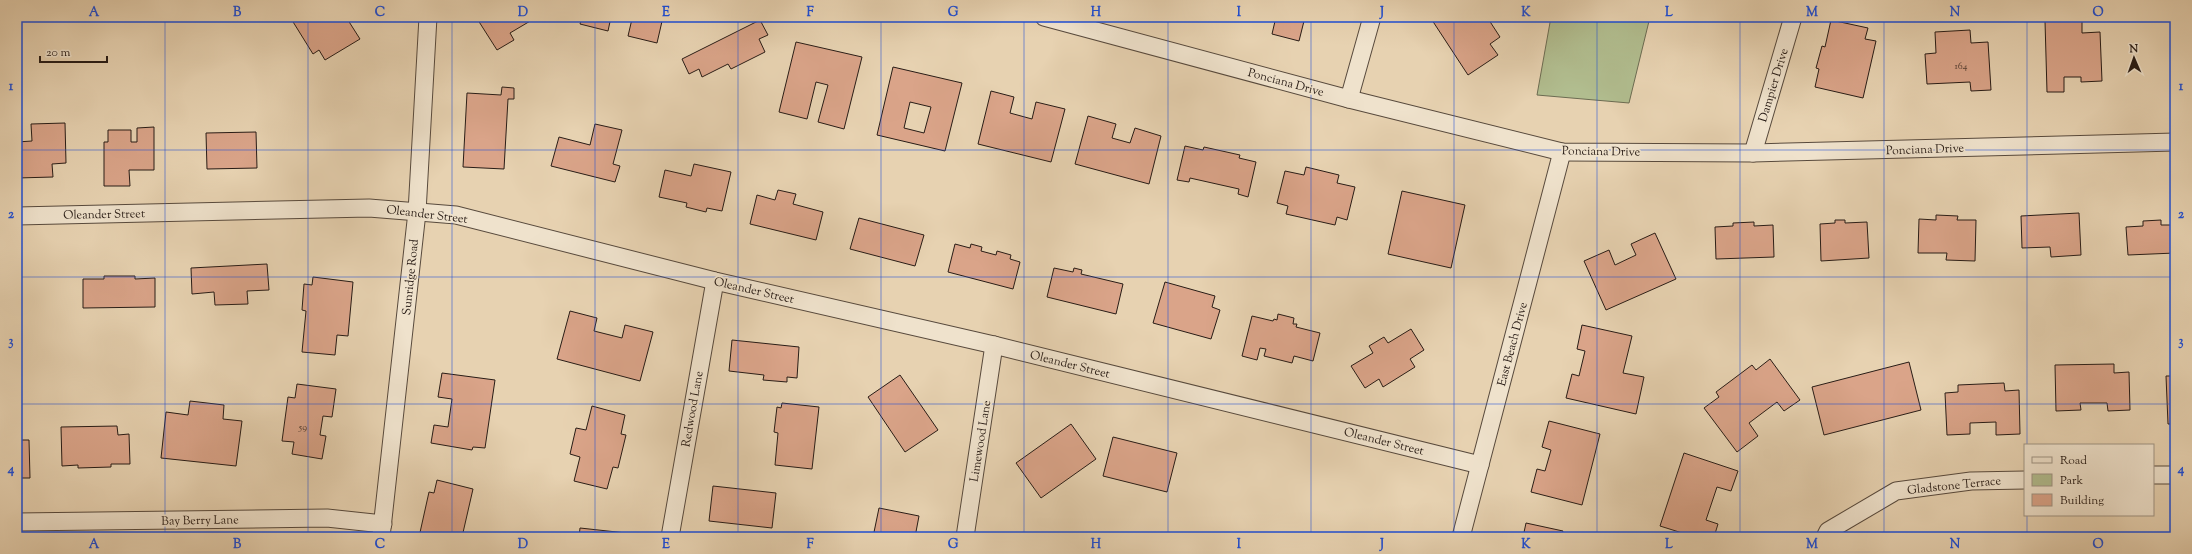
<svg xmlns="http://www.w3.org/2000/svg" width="2192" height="554" viewBox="0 0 2192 554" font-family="'Sorts Mill Goudy',serif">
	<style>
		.green { fill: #b1bd8f; stroke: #6c6c52 }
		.building { fill: #daa489; stroke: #281c16; fill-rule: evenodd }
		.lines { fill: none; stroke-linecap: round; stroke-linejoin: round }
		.minor-casing { stroke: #584a3d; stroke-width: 19 }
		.minor { stroke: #efe2cc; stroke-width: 17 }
		.grid { fill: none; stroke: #1d4ed8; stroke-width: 1; stroke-opacity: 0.55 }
		.labels { text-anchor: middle; stroke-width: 3.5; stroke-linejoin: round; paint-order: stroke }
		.number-label { font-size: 10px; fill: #543e33 }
		.street-label { font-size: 12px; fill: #281c16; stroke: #efe2cc }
		.neatline { fill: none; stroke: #1d4ed8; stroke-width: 1.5 }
		.grid-label { font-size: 13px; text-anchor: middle; font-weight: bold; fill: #1d4ed8 }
	</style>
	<rect width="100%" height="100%" fill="#e7d2b1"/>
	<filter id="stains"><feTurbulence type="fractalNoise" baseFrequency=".005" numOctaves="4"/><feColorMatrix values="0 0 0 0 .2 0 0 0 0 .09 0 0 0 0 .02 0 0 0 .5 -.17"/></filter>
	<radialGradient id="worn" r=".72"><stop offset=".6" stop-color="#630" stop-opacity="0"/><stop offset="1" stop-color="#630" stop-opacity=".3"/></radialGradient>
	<polygon class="green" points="1551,17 1650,17 1629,103 1537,95"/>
	<g class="building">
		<polygon points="290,17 346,17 360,39 325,60 319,50 313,54"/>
		<polygon points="476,17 537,17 510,33 514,40 497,50"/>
		<polygon points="582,17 611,17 608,31 580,24"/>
		<polygon points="623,17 663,17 657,43 628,36 632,19"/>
		<polygon points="1276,17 1305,17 1299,41 1272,34"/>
		<polygon points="1430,17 1487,17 1500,37 1490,44 1498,55 1468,75"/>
		<polygon points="760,20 768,35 759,39 765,52 731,69 728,64 702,77 699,69 689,74 682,59"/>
		<polygon points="1831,20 1868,28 1865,39 1876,41 1863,98 1815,87 1819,69 1816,68 1822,46 1825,47"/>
		<polygon points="2082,20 2082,33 2100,32 2102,81 2081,82 2081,77 2064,77 2064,92 2047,92 2045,21"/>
		<polygon points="1970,30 1971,43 1988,42 1991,90 1971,91 1970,82 1927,84 1925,54 1936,53 1935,32"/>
		<polygon points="796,42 862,57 844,129 818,122 828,85 816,82 807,119 779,112"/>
		<path d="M893 67 962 83 945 151 877 135ZM910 102 931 107 924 133 904 128Z"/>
		<polygon points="502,87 514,88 514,99 508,99 504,169 463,167 467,93 501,95"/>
		<polygon points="991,91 1014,97 1010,113 1032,119 1036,102 1065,109 1051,162 978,144"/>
		<polygon points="1088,116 1116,124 1112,138 1130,143 1135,128 1161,136 1149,184 1075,164"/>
		<polygon points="65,123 66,163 52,164 53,177 17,178 17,142 32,141 31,124"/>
		<polygon points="595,124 622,130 613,164 620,166 615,182 551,166 559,137 590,145"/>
		<polygon points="154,127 154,170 129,170 130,186 104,186 104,142 108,142 108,130 131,130 131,142 137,142 137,128"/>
		<polygon points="256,132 257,168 207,169 206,133"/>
		<polygon points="1185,146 1203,150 1204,147 1240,155 1239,158 1256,162 1248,197 1238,194 1239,189 1190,178 1189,182 1177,180"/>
		<polygon points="694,164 731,172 722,211 707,208 706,212 686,207 687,203 659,197 665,170 691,176"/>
		<polygon points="1306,167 1339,175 1337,183 1355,187 1347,220 1337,217 1335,225 1286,214 1288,206 1277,203 1285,171 1304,175"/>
		<polygon points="778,190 796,194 793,204 823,212 816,240 750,224 757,195 775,200"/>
		<polygon points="1402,191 1465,205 1451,268 1388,254"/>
		<polygon points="2079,213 2081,255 2051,257 2050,247 2022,248 2021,216"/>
		<polygon points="1936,215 1958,216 1957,220 1976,220 1975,261 1946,260 1947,253 1918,253 1919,219 1936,220"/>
		<polygon points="859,218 924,235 915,266 850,249"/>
		<polygon points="1835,220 1845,220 1845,223 1867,222 1869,258 1821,261 1820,224 1835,223"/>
		<polygon points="2161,220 2161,225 2175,225 2175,253 2128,255 2126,227 2143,226 2143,221"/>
		<polygon points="1754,222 1754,226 1773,225 1774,257 1716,259 1715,227 1733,226 1733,223"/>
		<polygon points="1655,233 1676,279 1606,310 1584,261 1609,250 1615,265 1636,255 1631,244"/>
		<polygon points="955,244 970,248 971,244 982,247 981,251 996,255 997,251 1011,255 1010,259 1020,262 1013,289 948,272"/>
		<polygon points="267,264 269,290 247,291 248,304 215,305 214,292 192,294 191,268"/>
		<polygon points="1054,268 1073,272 1074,268 1082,270 1081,274 1123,284 1116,314 1047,297"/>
		<polygon points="104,276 135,276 135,279 155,278 155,307 83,308 83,279 104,279"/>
		<polygon points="313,277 353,282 348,336 337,335 335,355 302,352 306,311 302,310 304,284 312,285"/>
		<polygon points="1165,282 1215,296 1212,307 1220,310 1211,339 1153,323"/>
		<polygon points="570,311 597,318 594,331 622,338 625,325 653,332 640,381 557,359"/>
		<polygon points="1278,314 1294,318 1293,324 1297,324 1296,327 1320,333 1313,361 1294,356 1292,363 1264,356 1266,349 1260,348 1257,360 1242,356 1252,316 1273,321 1274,319 1277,320"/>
		<polygon points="1582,325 1632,336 1623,373 1644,377 1636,414 1566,398 1572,374 1579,376 1585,351 1577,349"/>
		<polygon points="1411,329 1424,350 1410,359 1415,367 1383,387 1379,379 1365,388 1351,366 1373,353 1369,346 1384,337 1388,343"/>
		<polygon points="732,340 799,347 797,378 787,377 787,382 763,380 764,375 729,371"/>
		<polygon points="1770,359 1800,400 1784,411 1777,402 1749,423 1758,436 1737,452 1704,408 1719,397 1716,392 1752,365 1756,370"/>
		<polygon points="1909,362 1921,410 1824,435 1812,387"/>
		<polygon points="2114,364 2114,373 2129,372 2130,410 2108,411 2107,403 2080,403 2081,410 2056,411 2055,365"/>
		<polygon points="442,373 495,380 485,448 473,447 472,450 431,443 434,425 448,427 452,399 438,397"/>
		<polygon points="900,375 938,430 905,452 868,397"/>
		<polygon points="2166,376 2175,376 2175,424 2168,424"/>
		<polygon points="2004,383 2005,391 2019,390 2020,434 1996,435 1996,422 1970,423 1970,434 1947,435 1945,393 1958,392 1958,385"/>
		<polygon points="297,384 336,389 332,417 323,416 320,435 326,436 322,459 292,454 294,442 282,441 288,397 295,398"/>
		<polygon points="190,401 224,405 223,419 242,421 236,466 161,458 166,412 188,415"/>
		<polygon points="782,403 819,407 812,469 775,465 778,433 774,432 777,407 781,408"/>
		<polygon points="592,406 625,415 621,434 626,435 618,468 613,467 607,489 574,481 580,457 570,454 576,428 586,430"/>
		<polygon points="1549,421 1600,434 1582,505 1531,492 1537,469 1545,471 1551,450 1542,447"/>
		<polygon points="1071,424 1096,459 1041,498 1016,463"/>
		<polygon points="117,426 118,435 129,434 130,464 111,464 111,467 78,468 78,465 62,466 61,427"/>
		<polygon points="1113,437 1177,453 1167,492 1103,476"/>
		<polygon points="17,440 29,440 30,478 17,478"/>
		<polygon points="1684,453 1738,471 1731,491 1717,487 1706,520 1718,524 1714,537 1695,537 1660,526"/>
		<polygon points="437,480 473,489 462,537 419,537 429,492 434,493"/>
		<polygon points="713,486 776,493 772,528 709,521"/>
		<polygon points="879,508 919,516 915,537 873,537"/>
		<polygon points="1526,523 1563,531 1561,537 1523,537"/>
		<polygon points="580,528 626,533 625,537 579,537"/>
	</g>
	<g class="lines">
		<defs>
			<g id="minor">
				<polyline points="1044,17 1349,99 1562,152 1753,153 2175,142"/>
				<polyline points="1349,99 1372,17"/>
				<polyline points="1753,153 1793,17"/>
				<polyline points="17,216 369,208 456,215 715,281 994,345 1480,465"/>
				<polyline points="2153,475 2175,475"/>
				<polyline points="17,522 327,518 383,524"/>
				<polyline points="381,537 417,212 428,17"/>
				<polyline points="670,537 715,281"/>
				<polyline points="965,537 994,345"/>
				<polyline points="1461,537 1562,152"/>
				<polyline points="1825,537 1828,531 1896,491 1971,481 2025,480"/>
			</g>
		</defs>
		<use href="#minor" class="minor-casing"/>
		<use href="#minor" class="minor"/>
	</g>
	<path class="grid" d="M165 17V537M308 17V537M452 17V537M595 17V537M738 17V537M881 17V537M1024 17V537M1168 17V537M1311 17V537M1454 17V537M1597 17V537M1740 17V537M1884 17V537M2027 17V445M17 150H2175M17 277H2175M17 404H2175M2027 515V537"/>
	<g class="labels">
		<g class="number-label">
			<text x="1961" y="69">164</text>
			<text x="303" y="430">59</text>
		</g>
		<g class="street-label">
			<text transform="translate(1286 82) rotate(15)" y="4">Ponciana Drive</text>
			<text transform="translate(1773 85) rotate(-73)" y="4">Dampier Drive</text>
			<text transform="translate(1925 149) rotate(-2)" y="4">Ponciana Drive</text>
			<text transform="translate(1601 151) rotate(1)" y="4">Ponciana Drive</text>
			<text transform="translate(104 214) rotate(-1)" y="4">Oleander Street</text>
			<text transform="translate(427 214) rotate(7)" y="4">Oleander Street</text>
			<text transform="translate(410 277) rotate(-84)" y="4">Sunridge Road</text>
			<text transform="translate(754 290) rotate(13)" y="4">Oleander Street</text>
			<text transform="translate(1512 344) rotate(-75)" y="4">East Beach Drive</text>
			<text transform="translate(1070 364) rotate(14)" y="4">Oleander Street</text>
			<text transform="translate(692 409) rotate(-80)" y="4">Redwood Lane</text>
			<text transform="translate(980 441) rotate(-81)" y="4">Limewood Lane</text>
			<text transform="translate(1384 441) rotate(14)" y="4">Oleander Street</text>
			<text transform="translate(1954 485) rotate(-6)" y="4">Gladstone Terrace</text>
			<text transform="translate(200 520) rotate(-1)" y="4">Bay Berry Lane</text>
		</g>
	</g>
	<rect width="2192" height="554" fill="none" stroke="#e7d2b1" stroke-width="44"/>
	<rect x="2024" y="444" width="130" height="72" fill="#efe2cc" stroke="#9f9383"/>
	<rect x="2032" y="457" width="20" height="6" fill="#efe2cc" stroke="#9f9383"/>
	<text x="2060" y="464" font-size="12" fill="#281c16">Road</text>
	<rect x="2032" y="474" width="20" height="12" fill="#b1bd8f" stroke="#9f9383"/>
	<text x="2060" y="484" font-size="12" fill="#281c16">Park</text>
	<rect x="2032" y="494" width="20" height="12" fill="#daa489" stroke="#9f9383"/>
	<text x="2060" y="504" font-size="12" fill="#281c16">Building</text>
	<g transform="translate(2134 58) rotate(358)" stroke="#efe2cc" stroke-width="3" paint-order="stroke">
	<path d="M0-3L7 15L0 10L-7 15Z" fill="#281c16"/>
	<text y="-6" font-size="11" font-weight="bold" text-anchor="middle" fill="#281c16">N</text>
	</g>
	<path d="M40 56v6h67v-6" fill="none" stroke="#281c16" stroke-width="2"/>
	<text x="46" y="56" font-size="12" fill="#281c16" stroke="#efe2cc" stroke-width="3" paint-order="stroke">20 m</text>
	<rect x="22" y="22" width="2148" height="510" class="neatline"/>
	<g class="grid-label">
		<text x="94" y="16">A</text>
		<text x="237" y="16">B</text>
		<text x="380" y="16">C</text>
		<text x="523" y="16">D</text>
		<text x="666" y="16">E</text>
		<text x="810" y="16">F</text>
		<text x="953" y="16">G</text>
		<text x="1096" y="16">H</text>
		<text x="1239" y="16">I</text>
		<text x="1382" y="16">J</text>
		<text x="1526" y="16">K</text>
		<text x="1669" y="16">L</text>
		<text x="1812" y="16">M</text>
		<text x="1955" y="16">N</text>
		<text x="2098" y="16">O</text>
		<text x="11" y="90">1</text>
		<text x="2181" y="90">1</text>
		<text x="11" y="218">2</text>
		<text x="2181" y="218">2</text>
		<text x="11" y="345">3</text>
		<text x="2181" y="345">3</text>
		<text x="11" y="473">4</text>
		<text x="2181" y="473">4</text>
		<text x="94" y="548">A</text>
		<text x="237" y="548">B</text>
		<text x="380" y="548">C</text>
		<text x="523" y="548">D</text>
		<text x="666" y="548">E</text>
		<text x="810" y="548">F</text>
		<text x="953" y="548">G</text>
		<text x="1096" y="548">H</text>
		<text x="1239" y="548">I</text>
		<text x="1382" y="548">J</text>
		<text x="1526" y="548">K</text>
		<text x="1669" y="548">L</text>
		<text x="1812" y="548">M</text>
		<text x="1955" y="548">N</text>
		<text x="2098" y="548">O</text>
	</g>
	<rect width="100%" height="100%" filter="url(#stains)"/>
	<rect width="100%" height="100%" fill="url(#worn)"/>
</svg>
